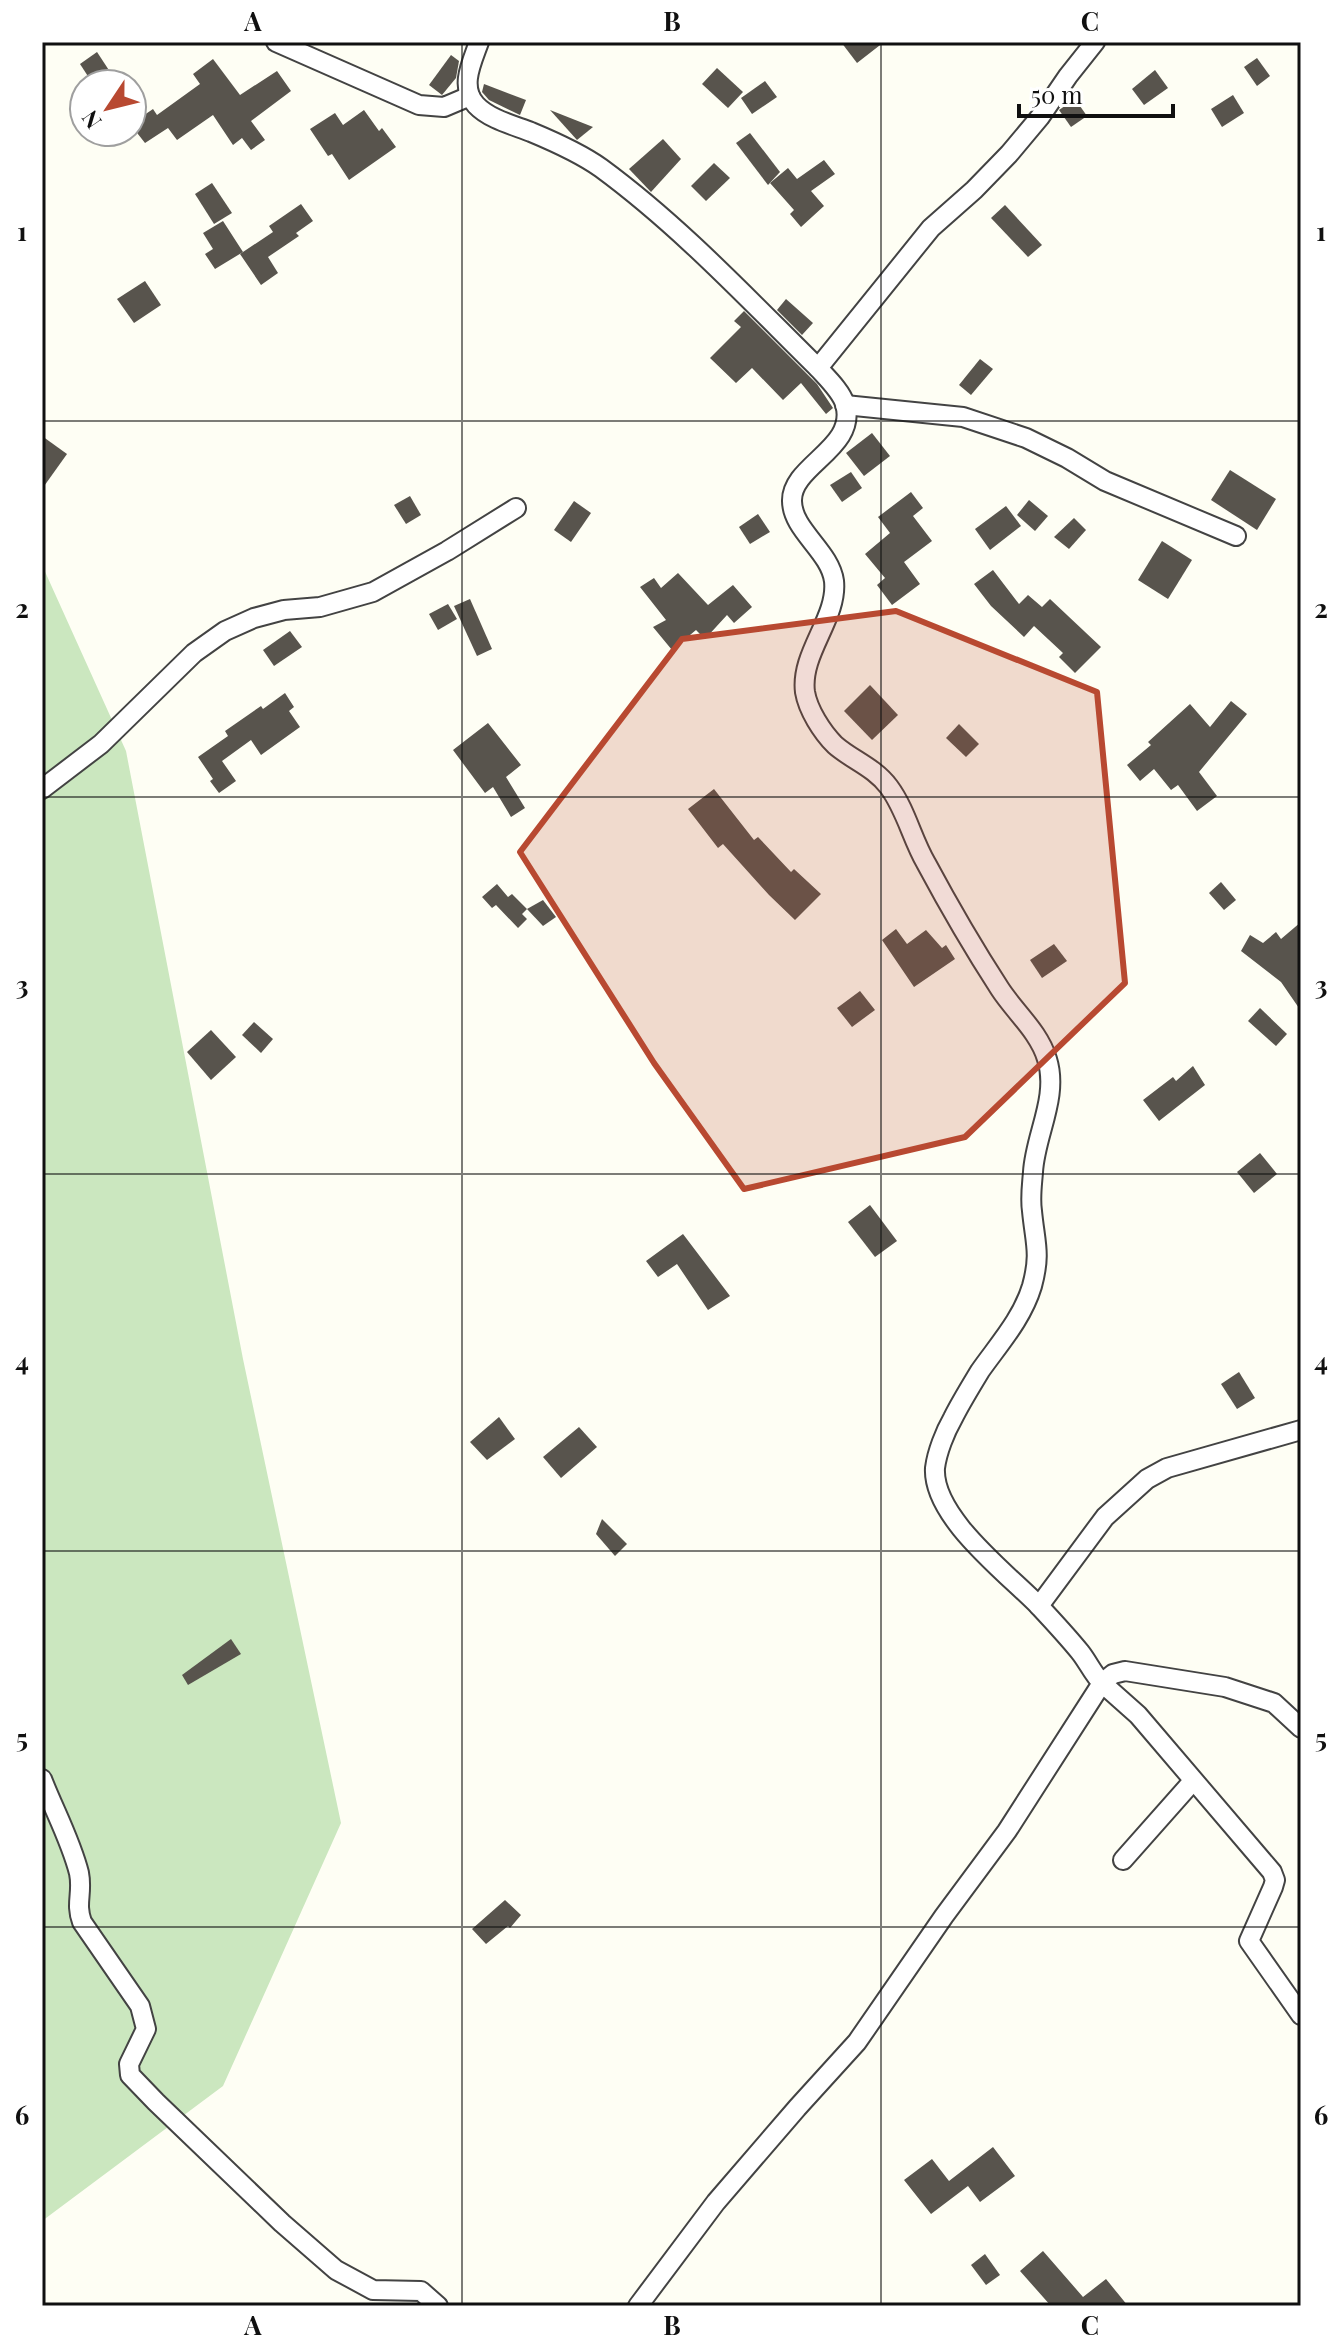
<svg xmlns="http://www.w3.org/2000/svg" width="1343" height="2348" viewBox="0 0 1343 2348" font-family="'Playfair Display',serif">
	<style>
		.green { fill: #cbe7bf }
		.building { fill: #58544d }
		.lines { fill: none; stroke-linecap: round; stroke-linejoin: round }
		.street-casing { stroke: #434343; stroke-width: 22 }
		.street { stroke: #fff; stroke-width: 18 }
		.marked { fill: #b84931; fill-opacity: 0.2; stroke: #b84931; stroke-width: 6; stroke-linejoin: round }
		.grid { fill: none; stroke: #101010; stroke-width: 2; stroke-opacity: 0.55 }
		.neatline { fill: none; stroke: #101010; stroke-width: 3 }
		.grid-label { font-size: 26px; text-anchor: middle; font-weight: bold; fill: #101010 }
	</style>
	<rect width="100%" height="100%" fill="#fefef4"/>
	<polygon class="green" points="42,565 126,751 243,1359 341,1823 223,2086 42,2221"/>
	<g class="building">
		<polygon points="841,42 884,42 857,63"/>
		<polygon points="97,52 118,84 93,84 80,64"/>
		<polygon points="451,55 459,61 456,78 442,95 429,85"/>
		<polygon points="1257,58 1270,76 1257,86 1244,67"/>
		<polygon points="213,59 240,95 277,71 291,91 251,121 265,140 251,150 242,138 233,145 213,115 177,140 168,128 145,143 134,129 134,122 153,109 157,115 200,84 193,74"/>
		<polygon points="717,68 743,92 728,108 702,84"/>
		<polygon points="1155,70 1168,88 1144,105 1132,89"/>
		<polygon points="765,81 777,97 752,114 741,98"/>
		<polygon points="484,84 526,100 520,115 489,100 482,92"/>
		<polygon points="1233,95 1244,113 1222,127 1211,109"/>
		<polygon points="1075,99 1087,116 1071,127 1059,110"/>
		<polygon points="364,110 379,131 382,128 396,147 349,180 332,154 328,156 310,129 335,113 343,125"/>
		<polygon points="550,110 593,127 577,140"/>
		<polygon points="750,133 780,172 768,185 736,143"/>
		<polygon points="663,139 681,159 651,192 629,169"/>
		<polygon points="824,160 835,174 811,191 824,206 801,227 790,214 794,210 770,183 788,168 797,179"/>
		<polygon points="714,163 730,178 706,201 691,186"/>
		<polygon points="212,183 232,213 214,224 195,194"/>
		<polygon points="301,204 313,221 296,233 299,236 268,257 278,273 261,285 240,254 273,232 269,226"/>
		<polygon points="1005,205 1042,245 1028,257 991,218"/>
		<polygon points="223,221 243,252 215,269 205,254 213,249 203,233"/>
		<polygon points="145,281 161,305 134,323 117,299"/>
		<polygon points="786,299 813,323 802,335 777,310"/>
		<polygon points="744,311 817,384 833,408 826,414 801,383 783,400 752,368 736,383 710,358 741,327 734,321"/>
		<polygon points="980,359 993,369 971,395 959,385"/>
		<polygon points="872,433 890,456 864,476 846,453"/>
		<polygon points="42,436 67,454 42,489"/>
		<polygon points="1230,470 1276,499 1257,530 1211,500"/>
		<polygon points="851,472 862,488 842,502 830,485"/>
		<polygon points="911,492 923,508 913,516 932,541 904,562 920,584 892,605 877,585 885,578 865,554 890,533 878,517"/>
		<polygon points="410,496 421,515 406,524 394,505"/>
		<polygon points="1029,500 1048,516 1035,531 1017,515"/>
		<polygon points="574,501 591,513 571,542 554,530"/>
		<polygon points="1006,506 1021,526 990,550 975,529"/>
		<polygon points="758,514 770,532 750,544 739,527"/>
		<polygon points="1074,518 1086,530 1069,549 1054,537"/>
		<polygon points="1162,541 1192,560 1168,599 1138,580"/>
		<polygon points="993,570 1019,604 1028,595 1042,607 1050,599 1101,647 1075,673 1059,657 1063,653 1034,626 1024,637 991,606 974,584"/>
		<polygon points="678,573 708,605 733,585 752,607 734,623 727,615 705,639 696,630 672,650 653,627 666,620 640,587 654,578 661,588"/>
		<polygon points="470,599 492,649 477,656 454,606"/>
		<polygon points="448,604 457,619 438,630 429,614"/>
		<polygon points="290,631 302,647 274,666 263,650"/>
		<polygon points="870,685 898,715 872,740 844,711"/>
		<polygon points="285,693 294,707 289,711 300,727 261,755 251,740 222,761 236,781 219,793 210,781 213,779 198,757 228,736 225,731 261,706 263,709"/>
		<polygon points="1231,701 1247,714 1199,772 1217,796 1197,811 1178,785 1171,790 1154,769 1140,781 1127,765 1151,745 1148,742 1190,704 1210,727"/>
		<polygon points="488,723 521,765 506,777 525,808 511,817 493,787 485,793 453,750"/>
		<polygon points="959,724 979,744 966,757 946,738"/>
		<polygon points="714,789 754,840 758,837 791,872 794,869 821,894 795,920 769,895 723,844 718,848 688,809"/>
		<polygon points="1221,882 1236,900 1224,910 1209,893"/>
		<polygon points="497,884 508,897 512,894 527,909 522,914 527,919 518,928 496,905 492,908 482,897"/>
		<polygon points="543,900 556,917 543,926 527,909"/>
		<polygon points="1301,922 1301,1011 1281,982 1241,951 1250,935 1263,943 1276,932 1281,939"/>
		<polygon points="896,929 907,944 926,930 942,948 946,945 955,959 914,987 882,940"/>
		<polygon points="1054,944 1067,961 1042,978 1030,960"/>
		<polygon points="860,991 875,1010 852,1027 837,1008"/>
		<polygon points="1260,1008 1287,1034 1276,1046 1248,1021"/>
		<polygon points="254,1022 273,1039 261,1053 242,1035"/>
		<polygon points="211,1030 236,1057 211,1080 187,1052"/>
		<polygon points="1193,1066 1205,1085 1159,1121 1143,1100 1173,1077 1176,1081"/>
		<polygon points="1260,1153 1277,1174 1254,1193 1237,1172"/>
		<polygon points="870,1205 897,1241 875,1257 848,1222"/>
		<polygon points="683,1234 730,1296 708,1310 677,1264 658,1277 646,1261"/>
		<polygon points="1239,1372 1255,1398 1237,1409 1221,1384"/>
		<polygon points="499,1417 515,1439 487,1460 470,1442"/>
		<polygon points="579,1427 597,1447 561,1478 543,1457"/>
		<polygon points="602,1519 627,1544 615,1556 596,1534"/>
		<polygon points="231,1639 241,1654 188,1685 182,1675"/>
		<polygon points="505,1900 521,1915 510,1928 508,1926 486,1944 472,1929"/>
		<polygon points="993,2147 1015,2176 980,2202 968,2186 931,2214 904,2180 932,2159 949,2181"/>
		<polygon points="1043,2251 1083,2297 1106,2279 1128,2306 1051,2306 1020,2271"/>
		<polygon points="985,2254 1000,2275 986,2285 971,2265"/>
	</g>
	<g class="lines">
		<defs>
			<g id="street">
				<polyline points="276,42 419,105 444,107 470,96"/>
				<path d="M479 42C472 62 459 87 476 105 489 119 513 125 531 132 555 142 580 153 601 168 680 226 748 299 818 368 827 378 841 391 845 404 858 448 791 465 792 501 792 530 830 551 834 581 838 618 800 653 805 692 808 710 822 732 835 745 852 760 874 767 889 787 906 810 912 839 926 863 949 906 974 949 1000 989 1015 1012 1039 1032 1047 1059 1059 1097 1035 1135 1033 1172 1032 1185 1030 1198 1032 1211 1035 1243 1041 1253 1032 1286 1022 1319 999 1344 980 1371 971 1386 961 1402 953 1418 945 1432 937 1452 935 1468 932 1517 1008 1574 1039 1606 1053 1621 1067 1636 1080 1652 1088 1662 1093 1674 1102 1683L1007 1831 944 1916 857 2042 797 2108 716 2202 638 2306"/>
				<polyline points="818,368 931,228 974,190 1009,154 1040,117 1068,76 1095,42"/>
				<polyline points="845,405 963,417 1026,438 1067,458 1105,481 1236,536"/>
				<polyline points="42,789 101,744 194,653 225,631 254,618 284,610 320,607 373,592 447,551 516,508"/>
				<polyline points="1039,1606 1105,1517 1147,1479 1167,1468 1301,1430"/>
				<polyline points="1301,1728 1274,1703 1225,1687 1125,1671 1113,1674 1102,1683 1138,1715 1272,1872 1275,1880 1273,1887 1249,1941 1301,2015"/>
				<path d="M42 1779C54 1810 71 1841 79 1873 83 1893 75 1903 82 1922L140 2006 146 2029 129 2064 130 2075 156 2102 282 2223 336 2270 373 2290 421 2291 438 2306"/>
				<polyline points="1123,1860 1193,1781"/>
			</g>
		</defs>
		<use href="#street" class="street-casing"/>
		<use href="#street" class="street"/>
	</g>
	<path class="marked" d="M896 611 1097 692 1125 983 965 1137 744 1189 654 1063 520 852 682 639Z"/>
	<path class="grid" d="M462 42V2306M881 42V2306M42 421H1301M42 797H1301M42 1174H1301M42 1551H1301M42 1927H1301"/>
	<rect width="1343" height="2348" fill="none" stroke="#ffffff" stroke-width="88"/>
	<g transform="translate(108 108) rotate(235)"><circle r="38" fill="#ffffff" stroke="#9f9f9f" stroke-width="2"/>
	<path d="M0-6L14 30L0 20L-14 30Z" fill="#b84931"/>
	<text y="-12" font-size="22" font-weight="bold" text-anchor="middle" fill="#101010">N</text>
	</g>
	<path d="M1019 104v12h154v-12" fill="none" stroke="#101010" stroke-width="4"/>
	<text x="1031" y="104" font-size="24" fill="#101010" stroke="#ffffff" stroke-width="6" paint-order="stroke">50 m</text>
	<rect x="44" y="44" width="1255" height="2260" class="neatline"/>
	<g class="grid-label">
		<text x="253" y="31">A</text>
		<text x="672" y="31">B</text>
		<text x="1090" y="31">C</text>
		<text x="22" y="241">1</text>
		<text x="1321" y="241">1</text>
		<text x="22" y="618">2</text>
		<text x="1321" y="618">2</text>
		<text x="22" y="995">3</text>
		<text x="1321" y="995">3</text>
		<text x="22" y="1371">4</text>
		<text x="1321" y="1371">4</text>
		<text x="22" y="1748">5</text>
		<text x="1321" y="1748">5</text>
		<text x="22" y="2125">6</text>
		<text x="1321" y="2125">6</text>
		<text x="253" y="2335">A</text>
		<text x="672" y="2335">B</text>
		<text x="1090" y="2335">C</text>
	</g>
</svg>
